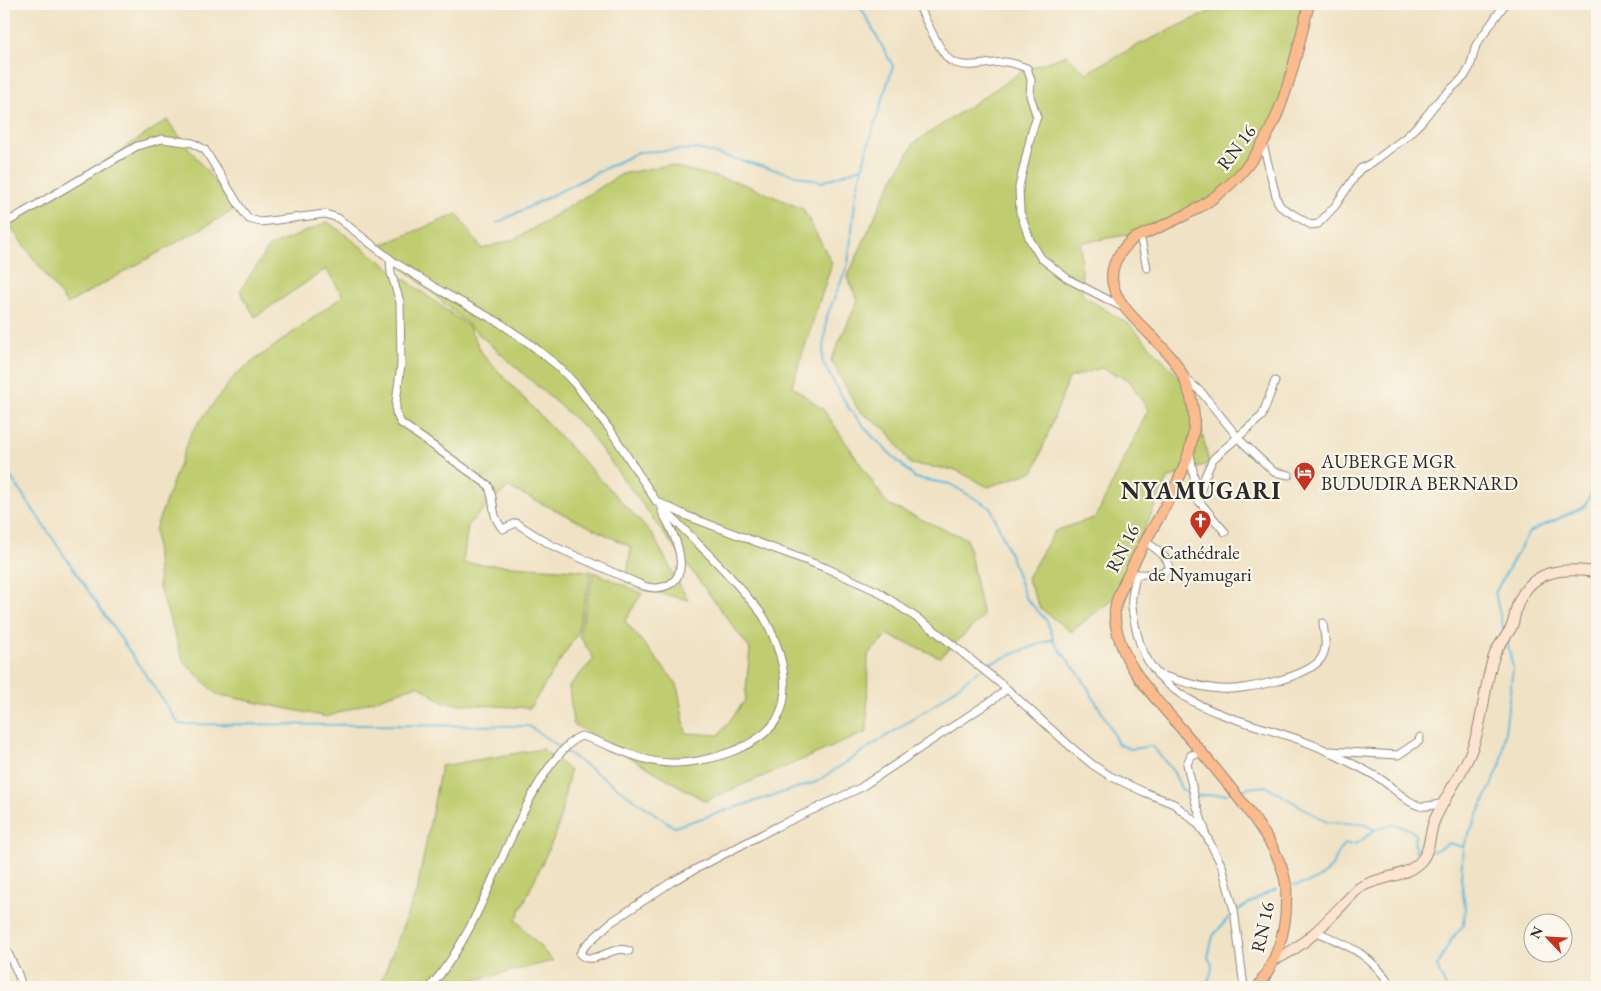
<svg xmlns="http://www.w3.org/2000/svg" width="1601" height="991" viewBox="0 0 1601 991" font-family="'EB Garamond',serif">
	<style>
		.green { fill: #bfcd6f; stroke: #757c4d }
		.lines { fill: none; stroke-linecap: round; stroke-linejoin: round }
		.stream { stroke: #5db9db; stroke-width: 2 }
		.street-casing { stroke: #8e8678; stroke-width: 9 }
		.secondary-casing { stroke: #8e8678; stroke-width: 12 }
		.primary-casing { stroke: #8e8678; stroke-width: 12 }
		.street { stroke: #fff; stroke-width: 7 }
		.secondary { stroke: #fde4d1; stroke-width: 10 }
		.primary { stroke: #fbbb8c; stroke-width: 10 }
		.labels { text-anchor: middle; stroke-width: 4.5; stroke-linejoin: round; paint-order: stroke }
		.street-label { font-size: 19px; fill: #2b2b2b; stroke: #fbf7ec }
		.poi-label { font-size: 19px; fill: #2b2b2b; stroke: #fbf7ec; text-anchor: start }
		.district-label { font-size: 24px; font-weight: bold; letter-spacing: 1px; fill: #2b2b2b; stroke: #fbf7ec }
	</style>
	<rect width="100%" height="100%" fill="#fbf7ec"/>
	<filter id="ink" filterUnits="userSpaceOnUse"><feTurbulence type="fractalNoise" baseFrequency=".02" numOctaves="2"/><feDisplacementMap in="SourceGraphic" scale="10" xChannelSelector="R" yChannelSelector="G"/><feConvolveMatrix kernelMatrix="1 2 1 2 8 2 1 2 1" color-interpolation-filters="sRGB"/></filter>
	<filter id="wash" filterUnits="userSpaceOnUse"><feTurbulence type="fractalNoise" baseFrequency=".0096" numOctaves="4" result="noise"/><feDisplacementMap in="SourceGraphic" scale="20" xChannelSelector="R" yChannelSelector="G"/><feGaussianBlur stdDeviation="1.12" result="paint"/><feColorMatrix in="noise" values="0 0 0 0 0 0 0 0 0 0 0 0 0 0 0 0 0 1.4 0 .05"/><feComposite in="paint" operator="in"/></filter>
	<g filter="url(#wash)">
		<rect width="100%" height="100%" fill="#f0e2c4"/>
		<g class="green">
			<polygon points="1226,4 1308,4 1273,130 1227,194 1170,227 1081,243 1082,295 1130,325 1193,392 1209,463 1167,479 1113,599 1071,632 1040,608 1027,578 1055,531 1096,517 1148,410 1129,380 1101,368 1069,378 1034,471 988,487 956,470 910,464 888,431 859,411 831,360 858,300 847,278 884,196 914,143 1024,70 1067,55 1086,73 1140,44"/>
			<polygon points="167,120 236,209 67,304 9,225"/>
			<polygon points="668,165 744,184 803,209 832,263 792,386 824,410 888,505 967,539 983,617 940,657 888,635 868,655 867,732 705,801 573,724 569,686 594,659 579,635 594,572 642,593 625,621 677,684 686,733 719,735 745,700 750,649 586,429 379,246 457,214 482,249 517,238 622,174"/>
			<polygon points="328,222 469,327 483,355 652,534 688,600 642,589 626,582 631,547 508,487 468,524 463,563 592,571 577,634 530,708 444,703 418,685 327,717 216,694 184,662 159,587 155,530 191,433 236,374 343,296 326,269 255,317 240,291 269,247"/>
			<polygon points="542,749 570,770 557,831 516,920 553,961 462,983 458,987 379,987 417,890 441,766"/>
		</g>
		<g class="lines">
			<g class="stream">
				<polyline points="859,4 893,66 867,149 856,194 848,264 827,316 822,361 848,407 872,436 915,478 950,484 991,508 1013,562 1025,597 1047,621 1056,645 1082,678 1108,723 1118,744 1131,749 1152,746 1173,771 1182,790 1193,795"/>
				<polyline points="497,223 638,152 697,149 822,182 863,167"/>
				<polyline points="4,467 179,724 529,726 561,748"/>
				<polyline points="1504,632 1495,593 1529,532 1584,507 1597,483"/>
				<polyline points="983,668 987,664 1053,639"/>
				<polyline points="565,751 674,827 816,782 934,705 979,670"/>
				<polyline points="1238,791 1248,788 1266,786 1327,822 1364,824 1375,830"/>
				<polyline points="1197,796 1227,794"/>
				<polyline points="1463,847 1501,764 1513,668 1507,641"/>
				<polyline points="1432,852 1449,843 1463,847 1461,878 1465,908 1464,924 1451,940 1437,967 1446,987"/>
				<path d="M1291 885C1309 885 1326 878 1335 861 1338 854 1339 848 1345 844 1363 846 1362 837 1375 830 1389 822 1404 824 1416 834L1414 844 1416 851H1423"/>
				<path d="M1238 910C1252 903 1263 893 1277 889"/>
				<polyline points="1206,987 1211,973 1212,965 1208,957 1213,936 1230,916"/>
			</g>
		</g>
	</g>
	<g filter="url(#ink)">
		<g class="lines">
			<defs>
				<g id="street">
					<path d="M918 4C924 16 941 55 951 61 966 70 989 62 1005 62 1012 62 1020 66 1027 68L1031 80 1030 96 1037 117 1032 131 1019 187 1020 212 1030 240 1041 258 1068 279 1122 307"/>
					<polyline points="1263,144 1277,200 1281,207 1311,225 1318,224 1335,206 1360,169 1373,162 1406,137 1422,121 1438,101 1464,77 1470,67 1476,45 1505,4"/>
					<polyline points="4,224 137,146 162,139 193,143 205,150 242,210 249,219 261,222 325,214 338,218 394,262 441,291 500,323 529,343 559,367 576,385 611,431 656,501 687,516 826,568 877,591 933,629 1007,689 1071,747 1093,765 1110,776 1144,792 1174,804 1197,823 1206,835 1222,866 1234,910 1244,987"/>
					<polyline points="1140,235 1147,268"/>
					<path d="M390 259 391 273 400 302 401 365 396 402V413L401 423 488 485C496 501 490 516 503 529L516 523 551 545 644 586C653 589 661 589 670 584 693 570 672 529 662 512"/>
					<polyline points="1184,377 1202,393 1240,440 1274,472 1289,475"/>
					<polyline points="1190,454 1198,500 1225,532"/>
					<polyline points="1198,500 1205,476 1213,459 1262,416 1275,381"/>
					<path d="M1132 574C1143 574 1161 576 1169 569 1170 557 1154 548 1145 541"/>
					<path d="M1137 574C1129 600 1131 608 1137 633 1156 717 1261 719 1325 750 1343 759 1362 768 1379 778 1392 786 1405 802 1420 806 1428 807 1435 805 1443 803"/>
					<path d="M1157 674C1178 680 1200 688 1221 689 1243 691 1311 677 1322 657 1328 646 1324 635 1323 623"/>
					<polyline points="1330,751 1398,755 1419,741 1420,737"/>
					<polyline points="1203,753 1191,755 1187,764 1196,804 1205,830"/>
					<path d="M1315 931C1349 946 1371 954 1392 987"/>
					<polyline points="4,945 18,974 22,987"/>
					<path d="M629 951C613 943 593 968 580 954L585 946 610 923 673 881 776 827 860 788 994 699 1007 689"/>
					<path d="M430 987C474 937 494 869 525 809 538 783 552 758 575 739L581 736C611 744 640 763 671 763 705 764 766 747 780 713 792 684 779 645 765 619 760 610 752 603 746 595 720 563 688 535 660 505"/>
				</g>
				<path id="secondary" d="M1276 959C1309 945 1334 912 1359 888 1378 876 1404 879 1421 861 1431 850 1429 832 1435 819 1448 791 1468 766 1476 737 1484 711 1485 682 1494 656 1498 644 1507 637 1512 626 1515 618 1515 609 1519 601 1534 568 1566 568 1597 572"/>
				<path id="primary" d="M1258 987C1276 961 1286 935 1286 903 1286 897 1287 891 1286 885 1282 857 1264 832 1247 809 1224 778 1199 749 1173 719 1153 696 1129 670 1120 641 1117 632 1114 621 1115 611 1116 597 1124 584 1130 571 1151 525 1196 468 1194 417 1193 399 1186 379 1176 364 1150 324 1076 290 1133 239 1161 226 1192 215 1217 195 1279 149 1291 74 1309 4"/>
			</defs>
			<use href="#street" class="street-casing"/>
			<use href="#secondary" class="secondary-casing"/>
			<use href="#primary" class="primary-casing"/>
			<use href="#street" class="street"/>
			<use href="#secondary" class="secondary"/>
			<use href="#primary" class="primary"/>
		</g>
	</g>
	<defs>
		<symbol id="hotel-pin" viewBox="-11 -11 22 30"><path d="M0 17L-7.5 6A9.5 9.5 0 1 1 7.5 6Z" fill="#c8321e" stroke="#fbf7ec"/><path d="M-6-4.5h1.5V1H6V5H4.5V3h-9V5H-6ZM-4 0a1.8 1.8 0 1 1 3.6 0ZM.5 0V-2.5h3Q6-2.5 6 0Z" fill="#fff"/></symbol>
		<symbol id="church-pin" viewBox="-11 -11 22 30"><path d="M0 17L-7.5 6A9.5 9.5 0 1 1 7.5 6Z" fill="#c8321e" stroke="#fbf7ec"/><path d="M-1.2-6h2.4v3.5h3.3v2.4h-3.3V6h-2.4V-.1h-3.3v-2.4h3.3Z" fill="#fff"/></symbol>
	</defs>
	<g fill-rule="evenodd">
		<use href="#hotel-pin" x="1292" y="460" width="25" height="34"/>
		<use href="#church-pin" x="1188" y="508" width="25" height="34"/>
	</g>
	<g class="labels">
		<g class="street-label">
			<text transform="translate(1236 147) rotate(-53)" y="7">RN 16</text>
			<text transform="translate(1122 548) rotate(-63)" y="7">RN 16</text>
			<text transform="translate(1262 927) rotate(-78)" y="7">RN 16</text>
		</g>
		<g class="poi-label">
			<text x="1321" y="468">AUBERGE MGR<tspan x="1321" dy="22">BUDUDIRA BERNARD</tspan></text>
			<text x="1200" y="559" text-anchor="middle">Cathédrale<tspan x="1200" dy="22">de Nyamugari</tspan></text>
		</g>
		<g class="district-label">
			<text x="1201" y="499">NYAMUGARI</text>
		</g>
	</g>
	<rect width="1601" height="991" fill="none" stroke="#fbf7ec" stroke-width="20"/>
	<g transform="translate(1548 938) rotate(295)"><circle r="24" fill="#fbf7ec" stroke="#a8a59f"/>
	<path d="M0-4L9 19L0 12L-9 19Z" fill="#c8321e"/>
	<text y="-8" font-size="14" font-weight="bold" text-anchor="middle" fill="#2b2b2b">N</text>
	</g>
</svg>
